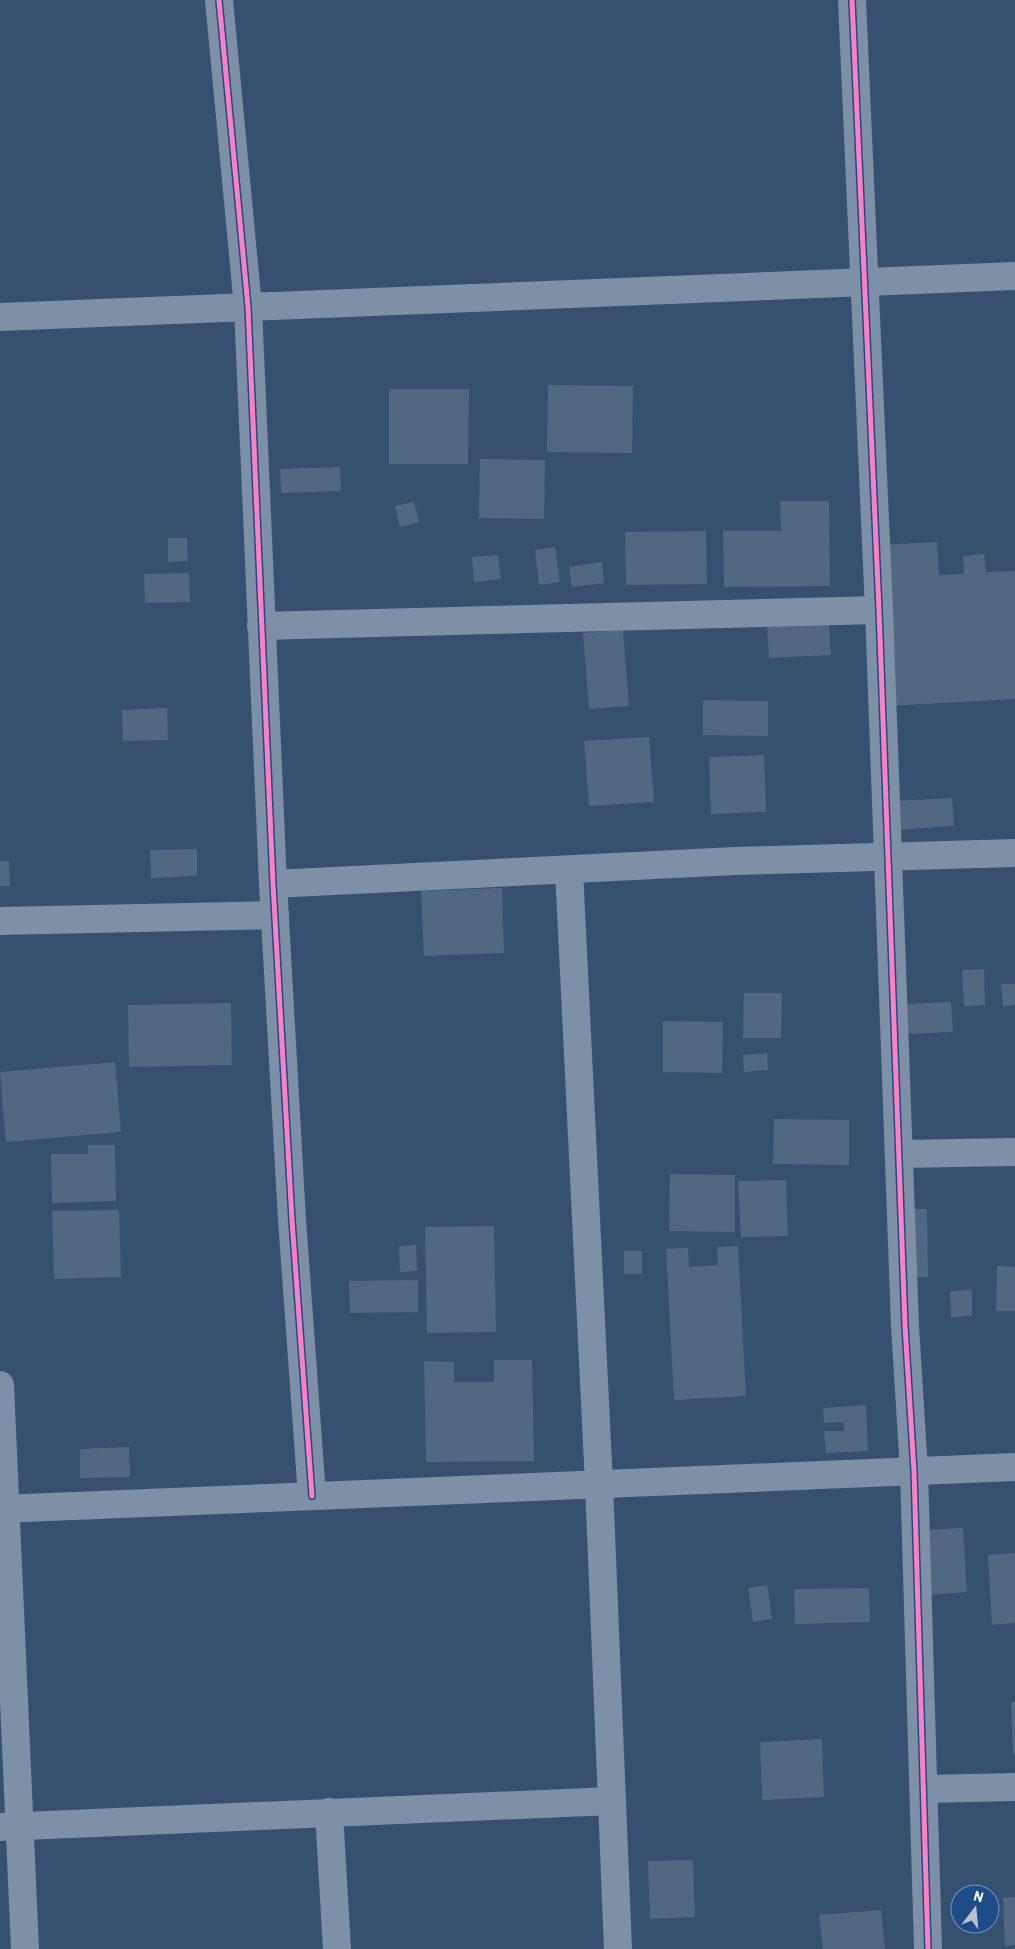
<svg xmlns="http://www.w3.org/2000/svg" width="1015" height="1949" viewBox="0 0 1015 1949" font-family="Barlow,sans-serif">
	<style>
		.building { fill: #526781 }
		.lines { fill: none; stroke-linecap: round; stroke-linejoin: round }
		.minor { stroke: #7d90a6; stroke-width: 28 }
		.cycleway-casing { stroke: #1e4c89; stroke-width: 8 }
		.cycleway { stroke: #ff80c0; stroke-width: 5 }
	</style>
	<rect width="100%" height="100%" fill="#365070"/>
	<g class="building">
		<polygon points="548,385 633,386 632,453 547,452"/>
		<polygon points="389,389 469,389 468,464 389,464"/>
		<polygon points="480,459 545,460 544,519 479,518"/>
		<polygon points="340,467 341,491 281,493 280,469"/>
		<polygon points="780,501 829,501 830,586 724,587 723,531 781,531"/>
		<polygon points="414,502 419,522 400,527 395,506"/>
		<polygon points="706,531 707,584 626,585 625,532"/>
		<polygon points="168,538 187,538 188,561 168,562"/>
		<polygon points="937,542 939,575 964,574 963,556 984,554 986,572 1015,571 1015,699 888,706 878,545"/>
		<polygon points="555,547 560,582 539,585 535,550"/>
		<polygon points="498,555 501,579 474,582 472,557"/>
		<polygon points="602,562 604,583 572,587 569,567"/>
		<polygon points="189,573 190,602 145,603 144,574"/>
		<polygon points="829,623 831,655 769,658 767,626"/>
		<polygon points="623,630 629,706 589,709 583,633"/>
		<polygon points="703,700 768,701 768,736 703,735"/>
		<polygon points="167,708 168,740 123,741 122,710"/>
		<polygon points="649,737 654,802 589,806 584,741"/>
		<polygon points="764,755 766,812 711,814 709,757"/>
		<polygon points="952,798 954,826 893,830 892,801"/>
		<polygon points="197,849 197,876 151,878 150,850"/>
		<polygon points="0,861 9,861 10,886 0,886"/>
		<polygon points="502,888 504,953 424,956 421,891"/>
		<polygon points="984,969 985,1005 964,1006 962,970"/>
		<polygon points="1001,984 1015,984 1015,1005 1003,1006"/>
		<polygon points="744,993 782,993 781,1038 743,1038"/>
		<polygon points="951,1002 953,1032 906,1034 905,1004"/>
		<polygon points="231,1003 232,1065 129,1067 128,1005"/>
		<polygon points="663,1021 723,1022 722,1073 663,1072"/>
		<polygon points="767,1053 768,1070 744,1072 743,1055"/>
		<polygon points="115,1062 121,1132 6,1142 0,1072"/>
		<polygon points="774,1119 849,1120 849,1165 773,1164"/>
		<polygon points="88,1145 115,1145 116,1201 52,1203 51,1154 88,1154"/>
		<polygon points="670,1174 735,1175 735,1232 669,1231"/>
		<polygon points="786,1180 788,1236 741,1237 738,1181"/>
		<polygon points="907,1209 927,1209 928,1277 908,1277"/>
		<polygon points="119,1210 121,1277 54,1279 52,1211"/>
		<polygon points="494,1226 496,1332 427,1333 425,1227"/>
		<polygon points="416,1245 417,1271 400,1272 399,1246"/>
		<polygon points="738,1246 746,1396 674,1400 666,1249 688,1248 689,1267 718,1265 717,1247"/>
		<rect x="624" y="1251" width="18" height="23"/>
		<polygon points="997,1266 1015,1267 1015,1311 996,1311"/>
		<polygon points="418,1280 418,1312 350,1313 349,1281"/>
		<polygon points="972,1290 972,1316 951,1317 950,1291"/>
		<polygon points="494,1360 532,1360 534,1461 426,1462 424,1361 454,1362 454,1382 494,1382"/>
		<polygon points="866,1405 868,1451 826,1453 824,1431 844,1431 844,1422 824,1423 823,1408"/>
		<polygon points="129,1447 130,1477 80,1478 80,1449"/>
		<polygon points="963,1528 967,1592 927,1595 923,1530"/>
		<polygon points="1015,1553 1015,1623 992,1625 988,1555"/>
		<polygon points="767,1585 772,1619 753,1622 748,1588"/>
		<polygon points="869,1588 870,1622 795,1624 794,1589"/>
		<polygon points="1011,1702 1015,1702 1015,1754 1013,1754"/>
		<polygon points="822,1739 824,1797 762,1800 760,1742"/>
		<polygon points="693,1860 695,1917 650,1919 648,1861"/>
		<polygon points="1015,1897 1015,1945 1005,1946 1003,1898"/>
		<polygon points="881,1910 885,1949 823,1949 819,1915"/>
	</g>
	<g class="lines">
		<g class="minor">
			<polyline points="219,0 248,307 273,884 292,1220 312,1496"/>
			<polyline points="852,0 879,610 905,1326 914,1471 928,1949"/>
			<polyline points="0,317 1015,276"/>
			<polyline points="261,626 879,610"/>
			<polyline points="569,870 599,1484 618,1949"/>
			<polyline points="273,884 735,861 1015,853"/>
			<polyline points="0,921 275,915"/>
			<polyline points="899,1154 1015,1152"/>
			<polyline points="0,1385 25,1949"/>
			<polyline points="0,1509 1015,1467"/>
			<polyline points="924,1789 1015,1787"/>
			<polyline points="329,1812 337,1949"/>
			<polyline points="0,1827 612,1801"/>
		</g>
		<defs>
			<g id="cycleway">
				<polyline points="219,0 248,307 273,884 292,1220 312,1496"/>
				<polyline points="852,0 879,610 905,1326 914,1471 928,1949"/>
			</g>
		</defs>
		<use href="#cycleway" class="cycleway-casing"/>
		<use href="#cycleway" class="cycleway"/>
	</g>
	<g transform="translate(975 1909) rotate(16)"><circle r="24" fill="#1e4c89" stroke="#7894b8"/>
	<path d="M0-4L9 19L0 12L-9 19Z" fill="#b9c2cd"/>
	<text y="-8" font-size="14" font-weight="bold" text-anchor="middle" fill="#ffffff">N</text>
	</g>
</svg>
